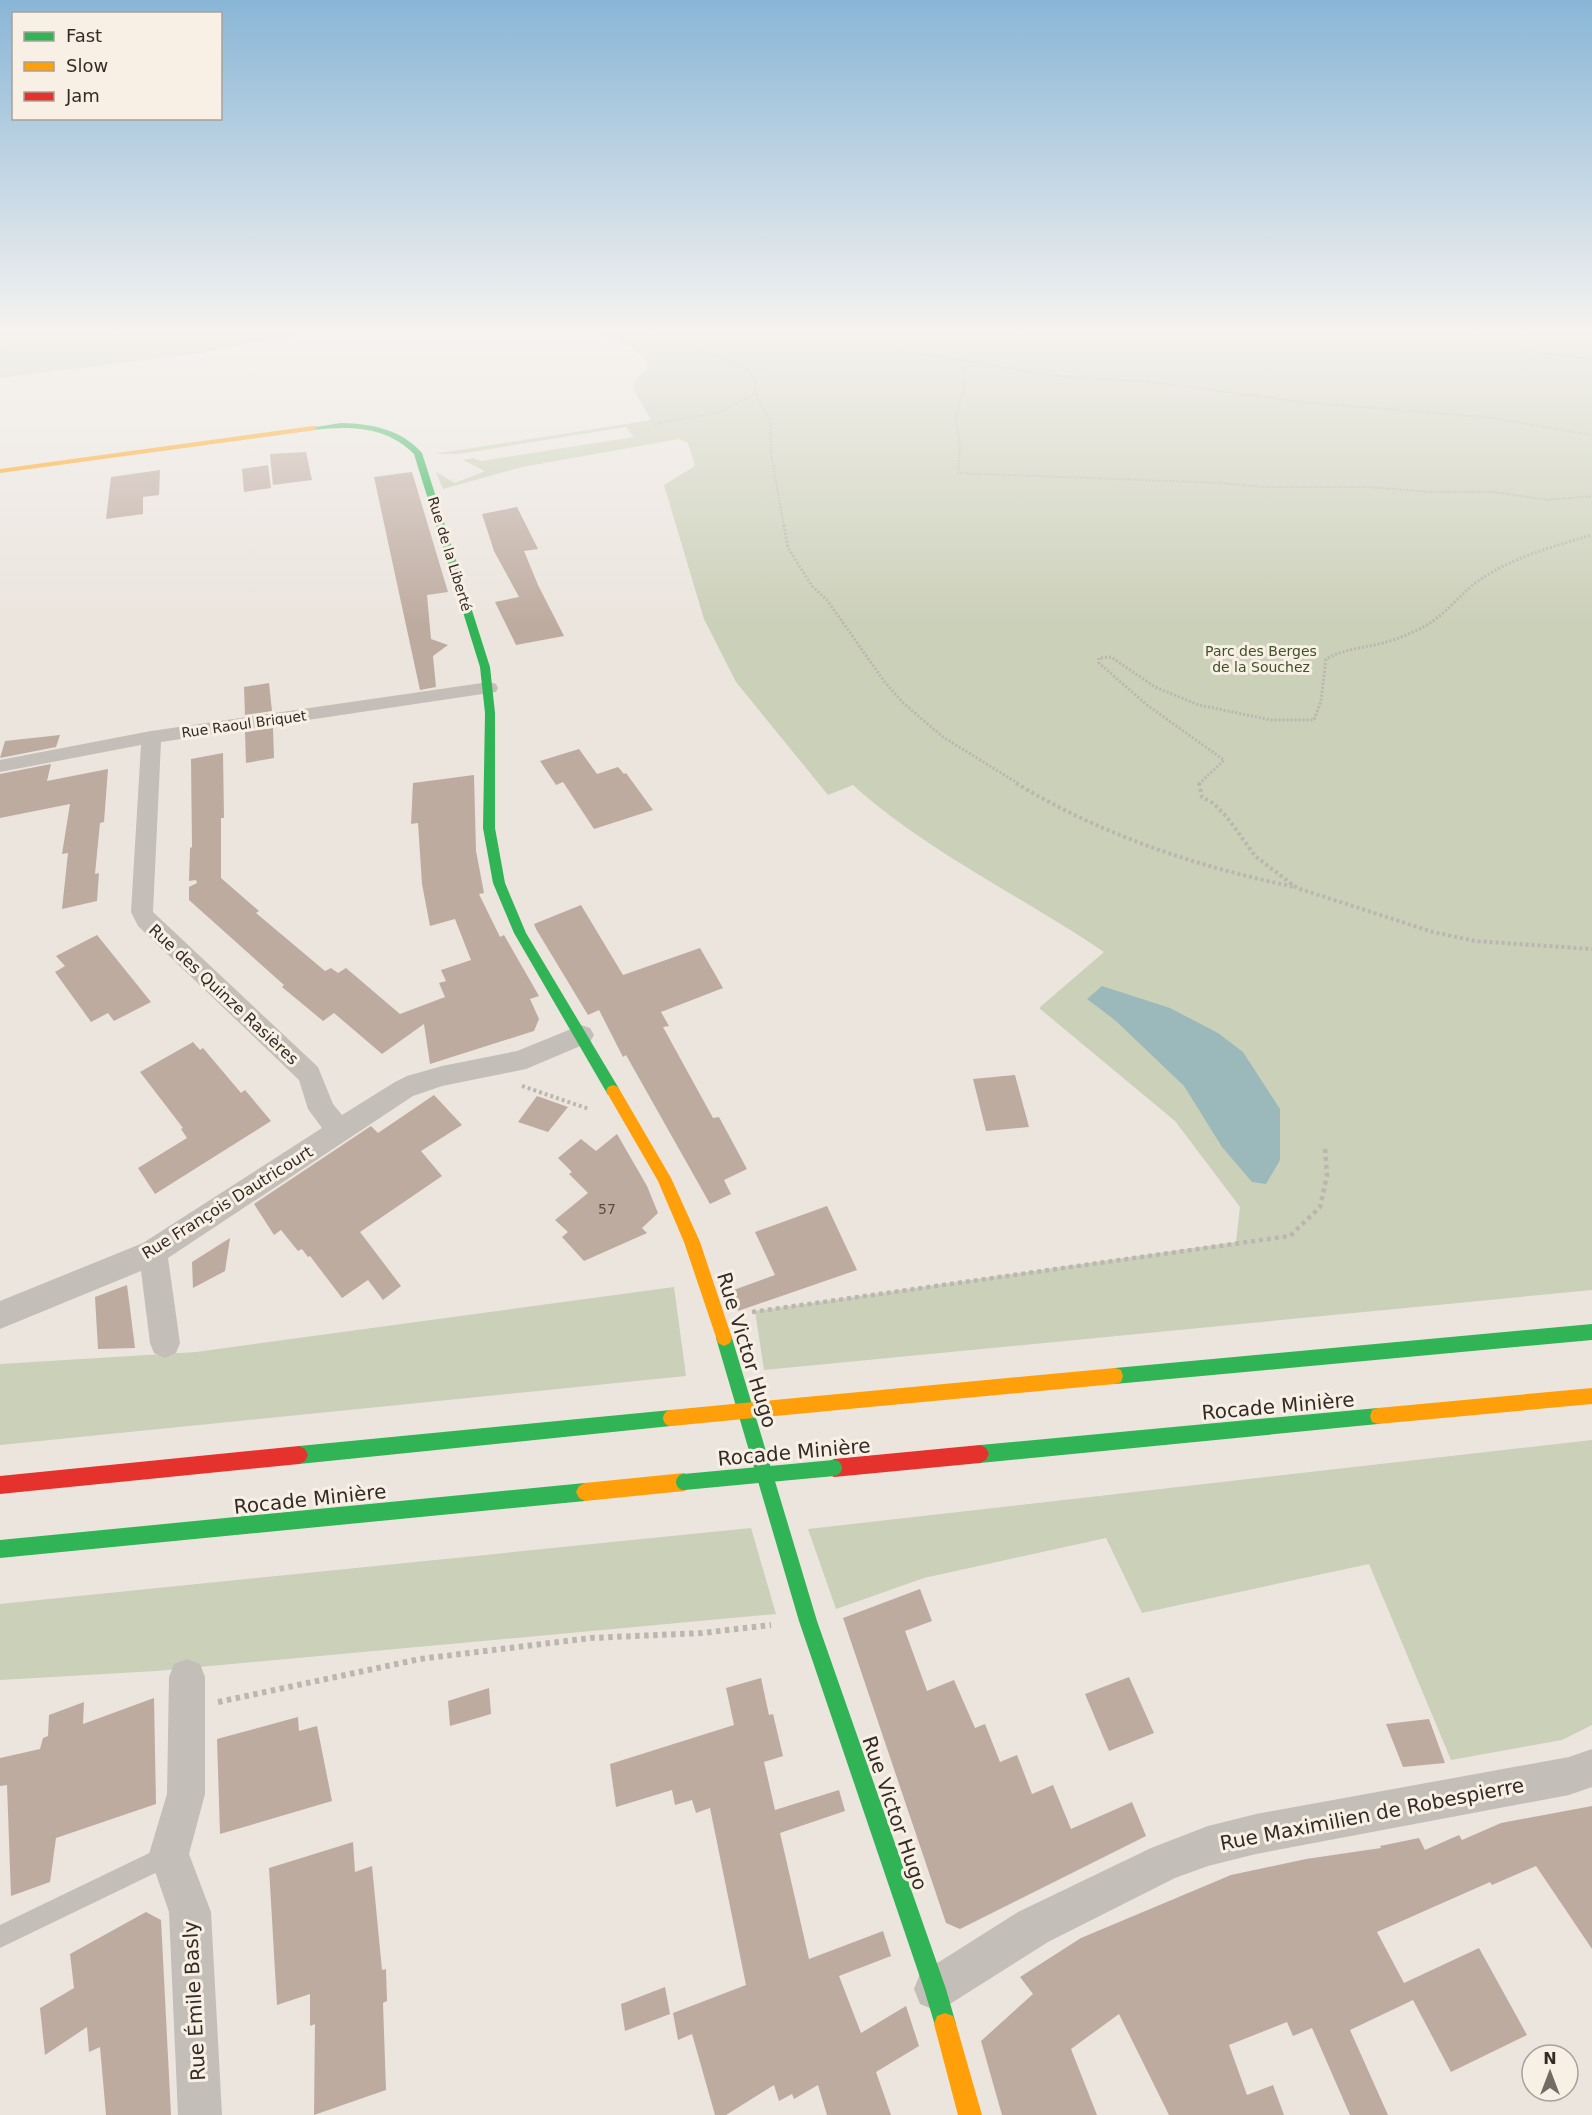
<svg xmlns="http://www.w3.org/2000/svg" width="1592" height="2115" viewBox="0 0 1592 2115" font-family="'DejaVu Sans',sans-serif">
	<style>
		.green { fill: #cbd0b9 }
		.water { fill: #9bb9ba }
		.building { fill: #beaba0 }
		.lines { fill: none; stroke-linecap: round; stroke-linejoin: round }
		.path-far4 { stroke: #bcb6b0; stroke-width: 2; stroke-dasharray: 1.5 1.5; stroke-linecap: butt }
		.path-far3 { stroke: #bcb6b0; stroke-width: 3; stroke-dasharray: 2 2; stroke-linecap: butt }
		.path-far2 { stroke: #bcb6b0; stroke-width: 4; stroke-dasharray: 3 3; stroke-linecap: butt }
		.path-far1 { stroke: #bcb6b0; stroke-width: 4.5; stroke-dasharray: 4 4; stroke-linecap: butt }
		.path { stroke: #bcb6b0; stroke-width: 6; stroke-dasharray: 4.5 4.5; stroke-linecap: butt }
		.lane { fill: #c3beb8; fill-rule: evenodd }
		.street { fill: #c3beb8; fill-rule: evenodd }
		.fast { fill: #30b455; fill-rule: evenodd }
		.slow { fill: #ff9f0a; fill-rule: evenodd }
		.jam { fill: #e5322d; fill-rule: evenodd }
		.fast-bridge { stroke: #30b455; stroke-width: 16 }
		.slow-bridge { stroke: #ff9f0a; stroke-width: 16 }
		.labels { text-anchor: middle; stroke-width: 6; stroke-linejoin: round; paint-order: stroke }
		.far-street-label { font-size: 14px; fill: #332b26; stroke: #f8f0e5 }
		.far-park-label { font-size: 14px; fill: #41502b; stroke: #f8f0e5 }
		.number-label { font-size: 14px; fill: #564b44 }
		.street-label { font-size: 16px; fill: #332b26; stroke: #f8f0e5 }
		.near-street-label { font-size: 20px; fill: #332b26; stroke: #f8f0e5 }
	</style>
	<rect width="100%" height="100%" fill="#ebe5de"/>
	<g class="green">
		<polygon points="0,328 367,328 270,339 202,353 0,378"/>
		<path d="M570 328H1592V1290L764 1370 755 1311 1236 1242 1240 1207 1175 1121 1039 1008 1104 952C1022 896 927 852 853 785L828 795 736 682 704 619 664 485 695 466 688 443 679 439 522 467 443 489 436 472 455 483 485 471 463 460 473 458 481 461 634 437 626 427 459 454H434L651 420 633 388 637 378 649 368C642 342 593 333 570 328Z"/>
		<polygon points="674,1287 686,1376 0,1445 0,1364 196,1352"/>
		<polygon points="1592,1440 1592,1725 1562,1740 1451,1760 1369,1564 1142,1613 1106,1538 924,1578 836,1609 808,1529"/>
		<polygon points="751,1528 776,1614 156,1671 0,1680 0,1604"/>
	</g>
	<polygon class="water" points="1102,986 1170,1008 1218,1033 1243,1052 1280,1109 1280,1160 1266,1184 1252,1182 1222,1147 1184,1086 1116,1021 1087,999"/>
	<g class="building">
		<polygon points="306,452 312,480 273,485 270,454"/>
		<polygon points="268,465 271,488 244,492 242,469"/>
		<polygon points="160,470 159,495 143,497 143,514 106,519 111,477"/>
		<polygon points="412,472 448,592 427,595 431,639 448,645 433,656 436,687 420,690 374,477"/>
		<polygon points="517,507 538,549 524,551 538,585 564,636 516,645 495,602 519,597 494,551 482,514"/>
		<polygon points="269,683 272,711 245,715 244,687"/>
		<polygon points="273,728 274,758 246,763 245,732"/>
		<polygon points="60,735 56,747 0,758 5,741"/>
		<polygon points="579,749 597,774 618,767 624,774 626,773 653,810 594,829 563,782 556,785 540,761"/>
		<polygon points="223,753 224,818 221,818 221,878 259,911 256,913 325,971 331,968 338,973 346,968 400,1014 445,997 439,983 446,981 441,970 471,960 455,919 430,926 422,884 418,823 411,824 413,783 474,775 476,851 484,893 479,894 500,937 504,935 539,996 530,999 539,1019 534,1031 430,1064 424,1024 382,1054 334,1013 323,1021 282,987 284,985 189,900 189,887 197,883 196,880 189,881 190,848 192,847 191,759"/>
		<polygon points="51,764 47,781 108,769 104,822 100,823 95,874 99,873 97,901 62,909 68,853 62,854 70,804 0,818 0,774"/>
		<polygon points="581,905 623,975 700,948 723,988 661,1012 669,1026 663,1027 713,1118 719,1117 747,1169 724,1180 731,1194 710,1204 626,1055 623,1057 599,1010 588,1015 536,929 534,924"/>
		<polygon points="97,935 151,1002 114,1021 108,1013 91,1022 55,972 65,966 56,956"/>
		<polygon points="193,1042 200,1050 203,1048 241,1093 245,1090 271,1121 155,1194 138,1168 187,1138 181,1129 183,1128 140,1072"/>
		<polygon points="1015,1075 1029,1127 986,1131 973,1079"/>
		<polygon points="434,1095 462,1125 421,1151 442,1176 360,1232 401,1286 383,1300 368,1280 342,1298 310,1256 308,1257 302,1249 298,1251 281,1230 274,1235 254,1204 371,1126 378,1133"/>
		<polygon points="537,1096 568,1107 548,1132 518,1122"/>
		<polygon points="617,1134 647,1186 658,1213 642,1228 647,1233 584,1261 562,1237 568,1232 555,1220 588,1193 569,1174 572,1172 558,1158 581,1139 596,1151"/>
		<polygon points="827,1206 857,1270 738,1311 731,1291 775,1275 755,1232"/>
		<polygon points="230,1238 225,1271 193,1288 192,1262"/>
		<polygon points="127,1285 135,1348 98,1349 95,1297"/>
		<polygon points="920,1589 932,1621 905,1631 927,1691 954,1680 975,1728 985,1724 1000,1762 1017,1755 1032,1794 1053,1785 1071,1829 1132,1802 1146,1836 960,1929 946,1923 843,1618"/>
		<polygon points="1129,1677 1154,1733 1109,1751 1085,1694"/>
		<polygon points="761,1678 769,1715 773,1714 783,1756 764,1762 775,1810 839,1790 845,1811 780,1833 809,1959 883,1931 891,1956 839,1976 861,2033 906,2006 919,2046 876,2072 891,2115 827,2115 818,2085 794,2099 792,2094 779,2101 774,2085 726,2115 715,2115 692,2034 678,2040 673,2013 746,1985 710,1808 696,1813 692,1800 675,1805 672,1790 616,1807 610,1764 734,1725 726,1688"/>
		<polygon points="489,1688 491,1714 450,1726 448,1701"/>
		<polygon points="154,1698 156,1804 56,1838 50,1882 11,1896 7,1785 0,1786 0,1758 40,1749 43,1738 48,1736 49,1715 84,1702 83,1724"/>
		<polygon points="298,1717 299,1731 317,1726 332,1801 220,1834 217,1739"/>
		<polygon points="1429,1719 1445,1763 1403,1767 1386,1724"/>
		<polygon points="1592,1806 1592,1949 1536,1866 1492,1885 1490,1882 1377,1932 1404,1983 1479,1948 1527,2035 1451,2072 1413,2000 1350,2030 1388,2115 1350,2115 1312,2028 1293,2036 1287,2022 1229,2045 1247,2095 1273,2085 1284,2115 1169,2115 1119,2014 1071,2049 1097,2115 1002,2115 981,2041 1033,1994 1020,1977 1081,1938 1231,1875 1306,1859 1381,1848 1380,1846 1419,1838 1425,1850 1459,1835 1462,1840 1501,1823"/>
		<polygon points="353,1842 355,1872 372,1866 382,1970 386,1969 387,2001 383,2003 386,2090 314,2115 315,2024 310,2026 310,1994 277,2005 269,1868"/>
		<polygon points="146,1912 161,1920 171,2115 106,2115 100,2047 89,2052 87,2027 45,2055 40,2008 74,1988 70,1954"/>
		<polygon points="665,1987 670,2014 625,2031 621,2004"/>
	</g>
	<g class="lines">
		<g class="path-far4">
			<polyline points="635,328 732,362 745,368 755,379 755,394 770,420 771,453 784,527"/>
			<path d="M1464 328C1503 352 1547 353 1592 359"/>
			<polyline points="827,340 967,361 962,377 964,385 956,419 960,446 958,473 1221,483 1264,487 1370,487 1430,492 1495,492 1547,500 1592,496"/>
			<polyline points="0,347 93,338 161,328"/>
			<polyline points="967,361 1049,375 1159,383 1302,402 1494,418 1592,435"/>
			<polyline points="655,424 719,412 755,394"/>
		</g>
		<g class="path-far3">
			<polyline points="784,525 788,548 812,586 827,600 884,681 902,702 943,737 1019,784"/>
			<path d="M1199 784 1224 760 1147 705 1099 663V658L1111 657 1155 687 1199 705 1271 720H1314L1321 701 1326 659C1344 649 1363 648 1383 643 1398 639 1412 633 1425 626 1447 614 1461 592 1481 579 1514 557 1554 546 1592 535"/>
		</g>
		<g class="path-far2">
			<path d="M1016 783C1101 835 1198 867 1295 887"/>
			<polyline points="1199,783 1202,797 1213,803 1227,817 1255,856 1297,888 1433,932 1475,941 1592,949"/>
			<polyline points="522,1086 589,1109"/>
		</g>
		<polyline class="path-far1" points="752,1312 1290,1236 1320,1207 1327,1176 1325,1147"/>
		<polyline class="path" points="218,1702 420,1659 591,1638 702,1633 771,1625"/>
		<polygon class="lane" points="168,1844 176,1847 179,1855 176,1863 0,1948 0,1925"/>
		<g class="street">
			<polygon points="489,682 496,684 498,688 496,692 161,742 153,912 318,1067 333,1104 342,1115 395,1082 407,1076 442,1066 517,1051 581,1025 590,1028 594,1035 590,1042 526,1069 442,1086 413,1096 168,1258 180,1343 176,1353 165,1358 154,1353 150,1343 141,1271 0,1329 0,1301 143,1243 322,1128 308,1109 299,1080 138,926 131,912 141,745 0,772 0,760 151,731"/>
			<polygon points="187,1659 200,1664 205,1677 205,1794 189,1854 211,1912 222,2115 178,2115 169,1912 149,1854 167,1794 169,1677 174,1664"/>
			<polygon points="1592,1749 1592,1787 1569,1795 1256,1854 1208,1866 1175,1878 1048,1942 950,2004 935,2010 920,2004 914,1989 920,1974 1018,1912 1151,1848 1208,1826 1256,1814 1569,1757"/>
		</g>
		<g class="fast">
			<path d="M341 423C372 424 401 429 422 453L490 667 495 713V828L505 883 526 933 618 1087 620 1091 618 1095H608L514 933 493 883 483 828 485 713 480 667 414 454C386 426 350 426 313 430L309 428Z"/>
			<polygon points="1592,1324 1592,1340 1115,1384 1109,1382 1107,1376 1109,1370 1115,1368"/>
			<polygon points="724,1330 730,1333 732,1338 817,1621 946,1989 956,2024 953,2032 945,2035 937,2032 924,1989 799,1621 716,1338 718,1333"/>
			<polygon points="1378,1408 1384,1410 1386,1416 1384,1422 1378,1424 980,1463 974,1460 971,1454 974,1448 980,1445"/>
			<polygon points="671,1410 677,1412 679,1418 677,1424 671,1426 299,1464 293,1461 290,1455 293,1449 299,1446"/>
			<polygon points="585,1483 591,1486 594,1492 591,1498 585,1501 0,1558 0,1540"/>
		</g>
		<g class="slow">
			<polygon points="313,426 316,426 316,430 0,473 0,469"/>
			<polygon points="613,1085 618,1087 671,1178 700,1242 732,1338 730,1343 724,1346 718,1343 684,1242 658,1181 606,1091 608,1087"/>
			<polygon points="1115,1368 1121,1370 1123,1376 1121,1382 1115,1384 817,1412 811,1410 809,1404 811,1398 817,1396"/>
			<polygon points="1592,1388 1592,1404 1378,1424 1372,1422 1370,1416 1372,1410 1378,1408"/>
			<polygon points="684,1473 690,1476 693,1482 690,1488 684,1491 585,1501 579,1498 576,1492 579,1486 585,1483"/>
			<polygon points="945,2013 953,2016 956,2024 982,2115 958,2115 934,2024 937,2016"/>
		</g>
		<g class="jam">
			<polygon points="980,1445 986,1448 989,1454 986,1460 980,1463 834,1477 828,1474 825,1468 828,1462 834,1459"/>
			<polygon points="299,1446 305,1449 308,1455 305,1461 299,1464 0,1494 0,1476"/>
		</g>
		<polyline class="fast-bridge" points="684,1482 834,1468"/>
		<polyline class="slow-bridge" points="671,1418 817,1404"/>
	</g>
	<linearGradient id="sky" x2="0" y2="1"><stop stop-color="#89b6d6"/><stop offset="0.53" stop-color="#f6f3f0"/><stop offset="1" stop-color="#f6f3f0" stop-opacity="0"/></linearGradient>
	<rect width="1592" height="624" fill="url(#sky)"/>
	<g class="labels">
		<g class="far-street-label">
			<text transform="translate(450 554) rotate(73)" y="5">Rue de la Liberté</text>
			<text transform="translate(244 724) rotate(-8)" y="5">Rue Raoul Briquet</text>
		</g>
		<g class="far-park-label">
			<text x="1261" y="656">Parc des Berges<tspan x="1261" dy="16">de la Souchez</tspan></text>
		</g>
		<g class="number-label">
			<text x="607" y="1214">57</text>
		</g>
		<g class="street-label">
			<text transform="translate(224 994) rotate(43)" y="6">Rue des Quinze Rasières</text>
			<text transform="translate(227 1202) rotate(-32)" y="6">Rue François Dautricourt</text>
		</g>
		<g class="near-street-label">
			<text transform="translate(747 1350) rotate(73)" y="7">Rue Victor Hugo</text>
			<text transform="translate(1278 1406) rotate(-5)" y="7">Rocade Minière</text>
			<text transform="translate(794 1452) rotate(-5)" y="7">Rocade Minière</text>
			<text transform="translate(310 1499) rotate(-6)" y="7">Rocade Minière</text>
			<text transform="translate(895 1813) rotate(71)" y="7">Rue Victor Hugo</text>
			<text transform="translate(1372 1814) rotate(-11)" y="7">Rue Maximilien de Robespierre</text>
			<text transform="translate(194 2001) rotate(-93)" y="7">Rue Émile Basly</text>
		</g>
	</g>
	<rect x="12" y="12" width="210" height="108" fill="#f8f0e5" stroke="#a9a199" stroke-width="1.5"/>
	<rect x="24" y="32" width="30" height="9" fill="#30b455" stroke="#a9a199" stroke-width="1.5"/>
	<text x="66" y="42" font-size="18" fill="#332b26">Fast</text>
	<rect x="24" y="62" width="30" height="9" fill="#ff9f0a" stroke="#a9a199" stroke-width="1.5"/>
	<text x="66" y="72" font-size="18" fill="#332b26">Slow</text>
	<rect x="24" y="92" width="30" height="9" fill="#e5322d" stroke="#a9a199" stroke-width="1.5"/>
	<text x="66" y="102" font-size="18" fill="#332b26">Jam</text>
	<g transform="translate(1550 2073)"><circle r="28" fill="#f8f0e5" stroke="#a9a199" stroke-width="1.5"/>
	<path d="M0-4.5L10 22L0 15L-10 22Z" fill="#736c66"/>
	<text y="-9" font-size="16" font-weight="bold" text-anchor="middle" fill="#332b26">N</text>
	</g>
</svg>
